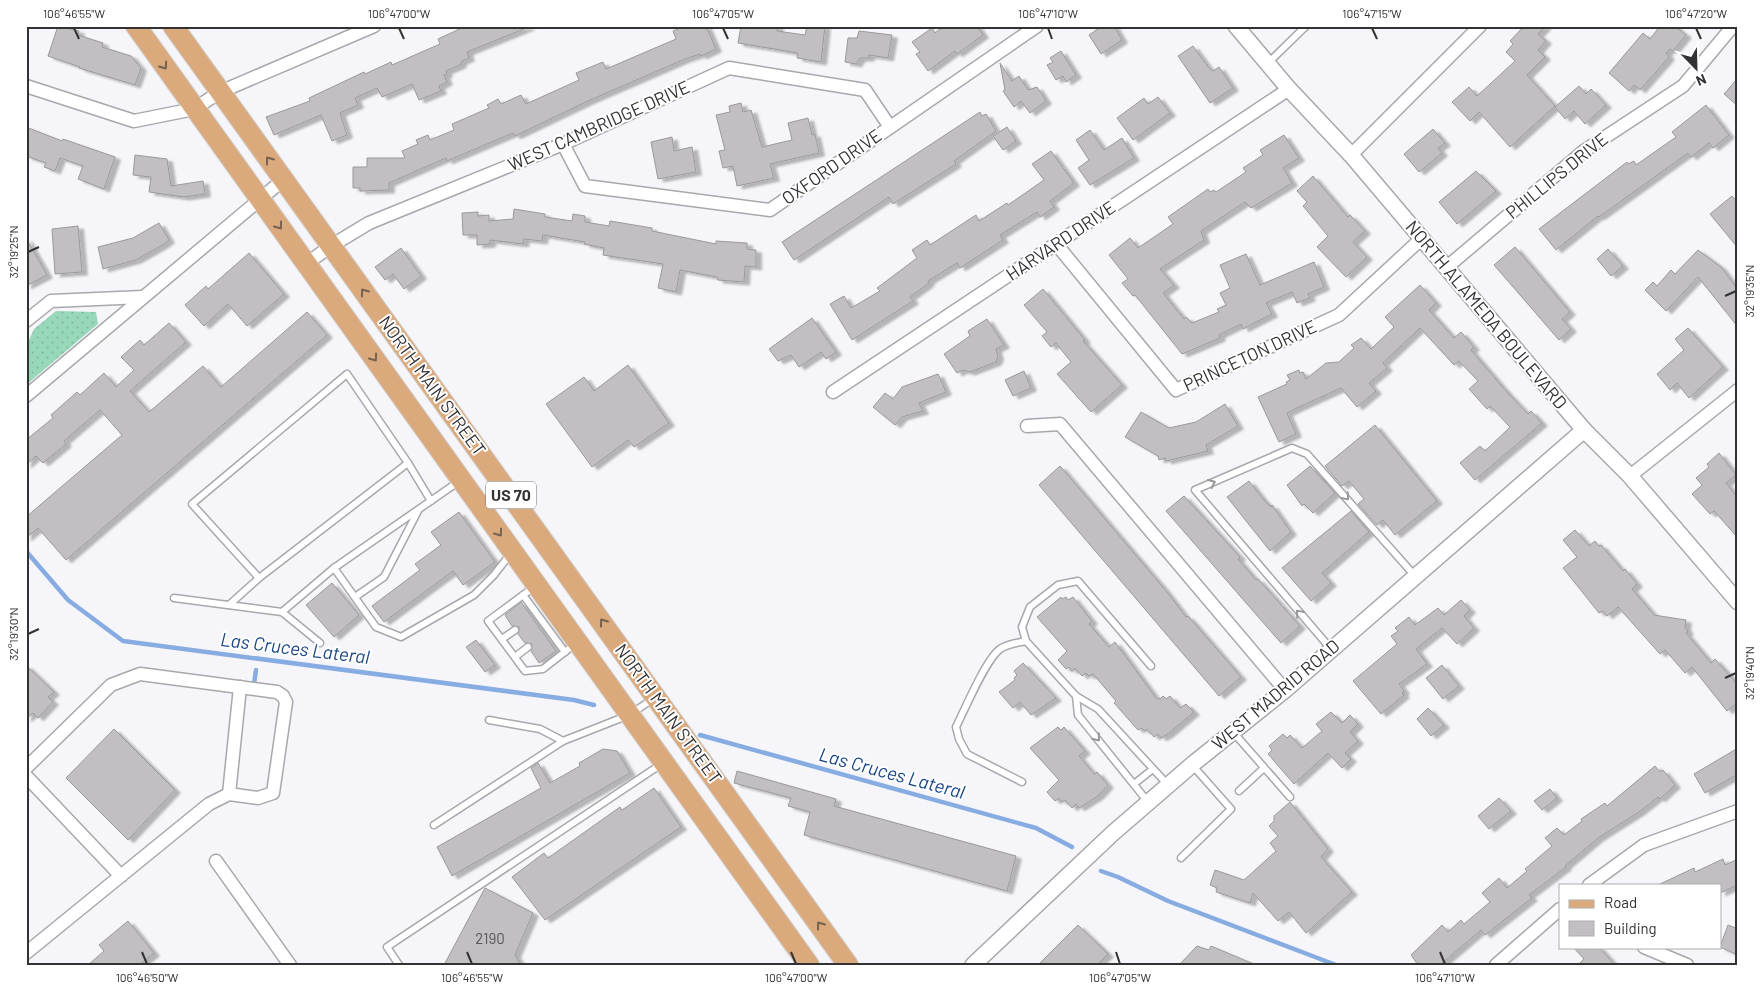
<svg xmlns="http://www.w3.org/2000/svg" width="1764" height="991" viewBox="0 0 1764 991" font-family="Barlow,sans-serif">
	<style>
		.grass { fill: url(#grass-dots) }
		.lines { fill: none; stroke-linecap: round; stroke-linejoin: round }
		.stream { stroke: #87ace1; stroke-width: 4.5 }
		.building { fill: #c2bfc2; stroke: #9b989a; filter: url(#shadow) }
		.service-casing { stroke: #a8a8ac; stroke-width: 9 }
		.minor-casing { stroke: #a8a8ac; stroke-width: 15 }
		.tertiary-casing { stroke: #a8a8ac; stroke-width: 18 }
		.primary-casing { stroke: #d2d2d2; stroke-width: 22 }
		.service { stroke: #fff; stroke-width: 6 }
		.minor { stroke: #fff; stroke-width: 12 }
		.tertiary { stroke: #fff; stroke-width: 15 }
		.primary { stroke: #dbaa7c; stroke-width: 20 }
		.oneway { stroke: #766250 }
		.oneway2 { stroke: #989899 }
		.ticks { fill: none; stroke: #323233; stroke-width: 2 }
		.labels { text-anchor: middle; stroke-width: 4; stroke-linejoin: round; paint-order: stroke }
		.number-label { font-size: 15px; fill: #565557 }
		.shield { fill: #fff; stroke: #707070; stroke-width: 1 }
		.shield-label { font-size: 16px; font-weight: bold; fill: #323233 }
		.street-label { font-size: 18px; fill: #323233; stroke: #fff }
		.water-label { font-size: 19px; font-style: italic; fill: #194787; stroke: #fff }
		.neatline { fill: none; stroke: #323233; stroke-width: 2 }
		.ticks-label { font-size: 12px; text-anchor: middle; fill: #323233 }
	</style>
	<defs>
		<pattern id="grass-dots" width="8" height="8" patternUnits="userSpaceOnUse" patternTransform="scale(1.25)"><rect width="8" height="8" fill="#97d8ba"/><path d="M2 2h.1M6 6h.1" fill="none" stroke="#83baa0" stroke-width="1.8" stroke-linecap="round"/></pattern>
		<filter id="shadow"><feDropShadow dx="5.5" dy="3" stdDeviation="1" flood-color="#0004"/></filter>
	</defs>
	<rect width="100%" height="100%" fill="#f6f6fa"/>
	<polygon class="grass" points="56,311 96,312 98,324 26,385 26,347 34,329"/>
	<g class="lines">
		<g class="stream">
			<polyline points="26,551 68,600 123,641 574,700 594,705"/>
			<polyline points="254,684 256,670"/>
			<polyline points="700,735 1036,828 1072,847"/>
			<polyline points="1101,871 1118,877 1168,901 1336,965"/>
		</g>
	</g>
	<g class="building">
		<polygon points="58,26 79,31 78,35 103,43 102,47 131,56 141,68 135,85 79,68 80,67 48,56"/>
		<polygon points="466,26 529,27 467,52 469,58 462,61 460,65 446,71 447,74 444,75 447,82 439,86 441,91 419,100 412,84 382,97 377,88 355,98 358,105 340,113 347,135 332,141 321,115 274,135 266,117 310,101 309,98 364,72 365,74 391,62 392,65 440,44 438,39"/>
		<polygon points="685,26 706,26 716,49 701,56 700,54 685,59 588,101 515,136 513,133 447,161 446,158 389,183 389,190 360,191 360,188 353,188 353,167 367,167 367,158 405,158 402,151 418,144 416,140 428,135 430,140 454,130 452,124 489,108 487,105 498,99 501,104 521,95 526,104 579,80 576,73 603,62 606,69 676,39 673,31"/>
		<polygon points="741,26 778,26 777,31 805,35 807,26 825,26 821,62 797,58 798,53 738,43"/>
		<polygon points="944,26 977,26 983,35 957,54 955,51 928,71 916,54 920,52 912,42 932,28 935,33"/>
		<polygon points="1102,26 1114,26 1122,40 1101,54 1089,35"/>
		<polygon points="1524,26 1546,26 1538,34 1546,41 1538,50 1545,57 1527,75 1555,106 1510,147 1479,112 1470,121 1452,102 1469,87 1477,96 1515,61 1506,52 1513,44 1510,41"/>
		<polygon points="1660,26 1675,26 1686,35 1673,51 1670,49 1666,53 1669,57 1640,90 1634,85 1629,91 1609,73 1643,33 1650,39"/>
		<polygon points="859,31 892,35 888,58 869,55 869,58 860,58 856,64 845,62 848,38 857,38"/>
		<polygon points="1193,46 1209,68 1213,71 1219,67 1233,88 1210,103 1178,56"/>
		<polygon points="1061,51 1076,75 1066,82 1063,76 1056,80 1047,65 1053,62 1050,58"/>
		<polygon points="1000,63 1012,81 1019,76 1028,90 1037,87 1046,101 1030,113 1021,101 1014,107 1003,91 1005,90"/>
		<polygon points="1738,78 1738,106 1724,94"/>
		<polygon points="1579,86 1586,94 1591,89 1606,105 1585,124 1574,111 1565,119 1555,107"/>
		<polygon points="1158,97 1170,113 1133,140 1117,118 1144,98 1148,104"/>
		<polygon points="741,103 743,112 751,110 762,147 792,140 788,123 808,118 812,135 815,134 819,153 770,164 774,178 737,186 733,166 723,168 719,151 725,150 716,115 730,112 729,106"/>
		<polygon points="1706,105 1729,135 1713,148 1709,143 1691,157 1688,153 1599,217 1598,216 1556,250 1539,229 1627,162 1628,164 1634,161 1636,165 1676,137 1672,132"/>
		<polygon points="980,112 982,116 986,114 996,131 954,161 956,164 893,204 889,197 794,260 782,242"/>
		<polygon points="26,127 62,141 63,139 115,157 104,189 78,179 83,166 60,158 55,171 44,167 46,163 26,156"/>
		<polygon points="1007,127 1016,141 1003,150 993,136"/>
		<polygon points="1433,129 1445,143 1438,148 1442,153 1419,172 1404,154"/>
		<polygon points="1090,130 1104,150 1122,138 1134,158 1090,185 1078,168 1089,160 1076,140"/>
		<polygon points="1284,135 1299,158 1283,168 1292,183 1251,208 1245,202 1201,231 1204,240 1160,269 1174,285 1163,293 1184,319 1186,317 1192,323 1219,312 1217,309 1226,305 1220,293 1230,288 1220,265 1246,254 1260,285 1314,262 1324,287 1308,294 1310,298 1297,303 1292,292 1266,303 1272,314 1243,329 1241,324 1219,335 1220,338 1182,354 1135,295 1133,296 1122,283 1128,279 1109,255 1130,238 1138,248 1173,224 1168,217 1208,189 1210,192 1214,190 1216,192 1246,172 1243,168 1263,155 1260,150"/>
		<polygon points="672,137 674,151 692,147 696,172 658,179 651,142"/>
		<polygon points="1051,151 1074,183 1050,201 1054,207 1040,217 1037,212 1000,235 1003,240 960,268 957,263 928,281 929,283 910,297 913,301 852,340 830,304 844,296 851,308 880,291 877,288 917,258 912,250 927,240 930,245 976,215 979,221 1007,203 1008,205 1044,180 1032,164"/>
		<polygon points="135,155 167,159 171,186 203,181 205,194 184,197 149,192 151,177 133,175"/>
		<polygon points="1476,171 1496,191 1457,224 1439,202"/>
		<polygon points="1313,176 1348,217 1350,215 1365,231 1353,242 1367,257 1346,277 1317,247 1328,236 1303,206 1307,202 1297,191"/>
		<polygon points="1732,196 1738,202 1738,248 1710,214"/>
		<polygon points="514,209 545,214 545,217 572,221 573,214 585,216 585,222 609,226 610,221 652,228 652,231 716,244 716,241 747,243 747,249 756,250 756,267 745,266 744,282 718,280 717,277 680,270 676,292 658,288 663,264 603,255 604,248 584,244 585,242 543,235 542,241 524,239 523,244 490,240 490,244 477,245 477,235 463,235 462,213 478,212 478,216 489,215 489,221 513,219"/>
		<polygon points="159,223 169,240 164,244 136,260 103,269 98,247 133,238"/>
		<polygon points="78,226 82,272 55,274 52,229"/>
		<polygon points="26,238 47,275 26,286"/>
		<polygon points="1515,247 1570,312 1562,319 1571,329 1559,340 1494,265"/>
		<polygon points="401,248 421,276 404,289 393,274 385,280 375,267"/>
		<polygon points="1608,249 1623,266 1611,276 1597,259"/>
		<polygon points="1698,250 1721,267 1738,290 1738,327 1698,277 1666,311 1645,290 1653,282 1657,286 1671,270 1675,274"/>
		<polygon points="249,253 284,294 247,326 228,304 204,326 185,305 206,286 208,289"/>
		<polygon points="1420,285 1436,303 1429,310 1454,338 1461,332 1474,347 1471,350 1506,391 1528,414 1531,411 1542,423 1475,480 1460,463 1480,446 1485,451 1510,427 1490,406 1487,409 1469,389 1478,381 1459,361 1454,365 1420,328 1383,363 1387,368 1369,383 1376,391 1357,407 1341,388 1297,408 1287,413 1296,434 1279,442 1258,397 1287,384 1286,382 1290,380 1287,375 1299,370 1300,373 1303,372 1306,379 1326,363 1339,362 1354,348 1351,345 1361,338 1371,349 1394,327 1385,317"/>
		<polygon points="1043,289 1085,340 1083,341 1122,385 1091,412 1057,374 1071,362 1056,343 1051,347 1042,336 1047,332 1024,305"/>
		<polygon points="307,312 327,335 66,560 38,528 26,538 26,517 122,435 100,410 64,441 66,444 43,463 36,456 26,465 26,440 53,418 51,415 77,392 80,395 104,373 116,387 134,370 121,357 140,340 144,345 169,323 186,342 130,391 149,412 203,366 221,387"/>
		<polygon points="812,318 836,352 826,359 821,352 799,367 791,355 778,361 769,349"/>
		<polygon points="987,319 1004,345 996,349 998,357 996,362 970,372 963,370 957,373 944,354 970,336 968,331"/>
		<polygon points="1688,328 1723,367 1689,398 1677,383 1670,390 1657,374 1684,350 1675,339"/>
		<polygon points="628,365 669,423 634,447 628,440 592,467 546,404 584,377 594,391"/>
		<polygon points="1024,371 1031,388 1013,396 1005,380"/>
		<polygon points="938,374 946,392 919,403 923,411 902,417 895,425 873,407 885,393 893,399 902,387"/>
		<polygon points="1225,404 1238,426 1206,445 1208,451 1166,461 1165,458 1159,460 1158,456 1125,437 1141,412 1169,428 1196,422"/>
		<polygon points="1375,425 1437,501 1395,535 1383,520 1377,525 1358,504 1364,499 1349,481 1342,486 1325,466"/>
		<polygon points="1719,453 1736,475 1726,483 1738,498 1738,538 1714,511 1710,514 1692,494 1702,485 1696,478 1709,467 1707,464"/>
		<polygon points="1060,466 1167,592 1186,617 1188,616 1241,677 1219,696 1039,485"/>
		<polygon points="1310,466 1335,493 1313,513 1304,504 1302,506 1287,485"/>
		<polygon points="1249,481 1263,499 1271,507 1272,505 1291,532 1270,551 1227,497"/>
		<polygon points="1184,496 1240,557 1238,559 1256,580 1258,579 1300,626 1281,643 1166,511"/>
		<polygon points="1351,511 1369,532 1322,573 1331,583 1311,601 1282,568"/>
		<polygon points="459,512 495,562 463,585 453,571 384,622 372,606 420,570 415,564 441,545 431,532"/>
		<polygon points="1575,530 1589,546 1595,541 1599,546 1601,545 1623,571 1625,569 1637,584 1632,589 1654,615 1686,620 1685,628 1688,631 1686,633 1711,663 1715,659 1738,685 1738,702 1727,711 1692,667 1685,673 1665,650 1660,654 1618,607 1607,616 1603,611 1599,613 1563,568 1577,557 1563,540"/>
		<polygon points="332,583 359,615 334,637 306,605"/>
		<polygon points="1061,597 1062,599 1066,597 1068,600 1073,597 1092,621 1089,624 1109,647 1115,642 1156,698 1160,699 1163,696 1166,699 1170,696 1180,708 1186,704 1194,712 1168,734 1161,738 1158,734 1154,737 1147,729 1145,731 1141,728 1138,730 1114,703 1116,701 1093,674 1089,676 1086,673 1082,676 1075,668 1072,671 1069,667 1066,669 1058,660 1067,651 1037,617"/>
		<polygon points="1461,600 1470,610 1464,616 1474,628 1457,644 1442,628 1416,649 1427,664 1399,684 1404,691 1402,693 1404,695 1381,714 1353,681 1397,644 1391,636 1398,631 1395,628 1409,617 1415,625 1438,608 1444,615"/>
		<polygon points="521,602 556,651 539,663 531,651 532,644 525,643 518,634 519,627 512,626 505,615"/>
		<polygon points="476,640 495,665 485,672 466,647"/>
		<polygon points="1023,663 1056,698 1031,715 1020,702 1013,708 999,692 1015,680 1014,678 1017,675 1014,671"/>
		<polygon points="26,665 54,692 48,697 53,702 38,718 33,713 26,719"/>
		<polygon points="1442,665 1459,686 1443,699 1426,678"/>
		<polygon points="1428,708 1444,725 1431,736 1417,719"/>
		<polygon points="1331,712 1342,723 1350,715 1358,724 1350,732 1358,741 1345,753 1351,759 1342,768 1328,753 1294,784 1268,754 1272,750 1269,746 1283,734 1287,738 1290,735 1302,748 1322,731 1316,724"/>
		<polygon points="1058,727 1061,730 1064,727 1085,751 1079,756 1094,774 1097,772 1108,785 1098,796 1079,808 1076,804 1072,808 1065,800 1062,802 1059,798 1055,801 1047,792 1059,780 1030,748"/>
		<polygon points="114,729 175,790 128,840 66,778"/>
		<polygon points="1738,748 1738,774 1705,793 1694,774"/>
		<polygon points="603,749 617,751 630,773 452,876 437,847 541,788 531,768 538,763 550,783 580,766 579,763"/>
		<polygon points="1655,766 1660,772 1663,770 1675,785 1660,799 1658,797 1639,812 1598,838 1565,866 1566,867 1529,895 1532,898 1485,935 1481,930 1440,965 1418,965 1411,955 1442,925 1448,932 1461,920 1464,924 1490,902 1482,893 1499,878 1507,888 1527,871 1525,869 1552,846 1545,838 1557,828 1564,835 1582,821 1581,819 1605,803 1607,806"/>
		<polygon points="737,771 836,799 834,806 1016,856 1007,891 804,835 810,812 788,806 791,798 734,783"/>
		<polygon points="654,788 681,827 545,920 512,877 544,853 548,858 620,807 622,810"/>
		<polygon points="1550,789 1557,798 1542,810 1534,801"/>
		<polygon points="1499,798 1511,811 1489,829 1478,816"/>
		<polygon points="1290,802 1328,849 1321,857 1352,892 1306,933 1289,912 1278,921 1253,893 1250,903 1216,892 1217,888 1210,885 1215,870 1244,880 1276,851 1270,843 1278,836 1269,826 1274,821 1274,816"/>
		<polygon points="1723,859 1725,865 1738,859 1738,885 1720,893 1720,885 1658,885 1694,868 1695,872"/>
		<polygon points="485,888 533,913 515,955 521,965 444,965"/>
		<polygon points="128,921 154,953 139,965 88,965 104,951 99,945"/>
		<polygon points="1078,925 1108,954 1097,965 1038,965"/>
		<polygon points="1728,925 1738,929 1738,955 1720,947"/>
		<polygon points="1197,946 1209,950 1211,946 1256,965 1179,965"/>
		<polygon points="1573,947 1599,947 1615,965 1578,965 1584,959"/>
	</g>
	<g class="lines">
		<defs>
			<g id="service">
				<polyline points="1267,64 1306,26"/>
				<polyline points="458,482 334,568 376,627 401,637 474,595 494,575 511,553"/>
				<polyline points="259,578 192,504 347,374 408,463 431,501"/>
				<polyline points="534,587 488,621 525,671 543,669 575,644"/>
				<polyline points="523,595 565,652"/>
				<polyline points="355,597 384,577 418,511"/>
				<polyline points="174,598 282,612 320,643"/>
				<polyline points="230,604 259,578 408,463"/>
				<polyline points="282,612 334,568"/>
				<polyline points="502,639 515,630"/>
				<polyline points="1331,649 1195,490 1292,448 1307,454 1415,576"/>
				<polyline points="515,657 528,647"/>
				<polyline points="1151,666 1078,581 1058,585 1030,607 1022,627 1026,641 1076,696 1098,709 1168,785"/>
				<polyline points="1076,696 1078,715 1148,802"/>
				<polyline points="489,720 540,729 563,741"/>
				<polyline points="1233,732 1290,797"/>
				<path d="M1022 782 967 754 959 739 956 727C965 709 986 659 1000 649 1007 644 1017 643 1026 641"/>
				<polyline points="1134,784 1153,769"/>
				<polyline points="1239,791 1264,768"/>
				<polyline points="434,825 563,741 629,715 653,699"/>
				<polyline points="1181,858 1231,809 1193,766"/>
				<polyline points="399,965 387,947 663,763"/>
			</g>
			<g id="minor">
				<polyline points="26,86 134,121 194,109 220,92 374,26"/>
				<polyline points="563,144 585,186 770,210 1037,26"/>
				<polyline points="1351,155 1480,26"/>
				<polyline points="1057,245 1176,390 1339,315 1421,239"/>
				<polyline points="306,264 331,246 369,223 563,144 729,68 865,90 890,127"/>
				<polyline points="1447,267 1584,151 1683,86 1733,26"/>
				<polyline points="26,321 51,301 143,297"/>
				<polyline points="833,392 1289,89"/>
				<polyline points="26,396 283,180"/>
				<polyline points="1027,426 1060,424 1285,690"/>
				<polyline points="1630,476 1738,390"/>
				<polyline points="26,768 111,685 140,674 277,692 283,696 286,702 273,793 258,798 229,794 209,804 26,953"/>
				<polyline points="26,776 121,876"/>
				<polyline points="229,794 240,687"/>
				<polyline points="216,861 290,965"/>
				<polyline points="1589,885 1644,845 1738,811"/>
				<polyline points="1644,947 1687,965"/>
				<polyline points="1496,965 1560,909"/>
			</g>
			<g id="tertiary">
				<polyline points="1236,26 1289,89 1351,155 1584,430 1630,476 1738,602"/>
				<polyline points="973,965 1113,833 1194,763 1285,690 1584,430"/>
			</g>
			<g id="primary">
				<polyline points="136,26 809,965"/>
				<polyline points="173,26 848,965"/>
			</g>
		</defs>
		<use href="#service" class="service-casing"/>
		<use href="#minor" class="minor-casing"/>
		<use href="#tertiary" class="tertiary-casing"/>
		<use href="#primary" class="primary-casing"/>
		<use href="#service" class="service"/>
		<use href="#minor" class="minor"/>
		<use href="#tertiary" class="tertiary"/>
		<use href="#primary" class="primary"/>
	</g>
	<defs><path id="oneway-chevron" d="M-2-3.5L2.5 0L-2 3.5" fill="none" stroke-width="1.6" stroke-linecap="round" stroke-linejoin="round" transform="scale(1.25)"/></defs>
	<g class="oneway">
		<use href="#oneway-chevron" transform="translate(164 66) rotate(55)"/>
		<use href="#oneway-chevron" transform="translate(269 160) rotate(-126)"/>
		<use href="#oneway-chevron" transform="translate(279 226) rotate(54)"/>
		<use href="#oneway-chevron" transform="translate(364 292) rotate(-126)"/>
		<use href="#oneway-chevron" transform="translate(374 358) rotate(54)"/>
		<use href="#oneway-chevron" transform="translate(499 533) rotate(54)"/>
		<use href="#oneway-chevron" transform="translate(603 622) rotate(-126)"/>
		<use href="#oneway-chevron" transform="translate(820 925) rotate(-126)"/>
	</g>
	<g class="oneway2">
		<use href="#oneway-chevron" transform="translate(1212 483) rotate(-24)"/>
		<use href="#oneway-chevron" transform="translate(1346 497) rotate(49)"/>
		<use href="#oneway-chevron" transform="translate(1299 613) rotate(-131)"/>
		<use href="#oneway-chevron" transform="translate(1097 738) rotate(51)"/>
	</g>
	<path class="ticks" d="M74 28 79 39M399 28 404 39M723 28 728 39M1048 28 1052 39M1372 28 1377 39M1696 28 1701 39M28 252 39 247M1725 296 1736 291M28 634 39 629M1725 678 1736 673M142 952 147 964M467 952 472 964M791 952 796 964M1116 952 1120 964M1440 952 1445 964"/>
	<g class="labels">
		<g class="number-label">
			<text x="490" y="944">2190</text>
		</g>
		<rect class="shield" x="486" y="481.5" width="50" height="27" rx="4"/>
		<g class="shield-label">
			<text x="511" y="501">US 70</text>
		</g>
		<g class="street-label">
			<text transform="translate(599 126) rotate(-24)" y="6">WEST CAMBRIDGE DRIVE</text>
			<text transform="translate(832 167) rotate(-35)" y="6">OXFORD DRIVE</text>
			<text transform="translate(1557 176) rotate(-39)" y="6">PHILLIPS DRIVE</text>
			<text transform="translate(1061 241) rotate(-34)" y="6">HARVARD DRIVE</text>
			<text transform="translate(1486 315) rotate(50)" y="6">NORTH ALAMEDA BOULEVARD</text>
			<text transform="translate(1250 356) rotate(-25)" y="6">PRINCETON DRIVE</text>
			<text transform="translate(432 386) rotate(54)" y="6">NORTH MAIN STREET</text>
			<text transform="translate(1276 695) rotate(-40)" y="6">WEST MADRID ROAD</text>
			<text transform="translate(668 714) rotate(54)" y="6">NORTH MAIN STREET</text>
		</g>
		<g class="water-label">
			<text transform="translate(295 648) rotate(7)" y="7">Las Cruces Lateral</text>
			<text transform="translate(892 773) rotate(15)" y="7">Las Cruces Lateral</text>
		</g>
	</g>
	<rect width="1764" height="991" fill="none" stroke="#ffffff" stroke-width="55"/>
	<rect x="1559" y="884" width="162" height="65" fill="#ffffff" stroke="#adadad"/>
	<rect x="1569" y="900" width="25" height="8" fill="#dbaa7c" stroke="#adadad"/>
	<text x="1604" y="908" font-size="15" fill="#323233">Road</text>
	<rect x="1569" y="921" width="25" height="15" fill="#c2bfc2" stroke="#adadad"/>
	<text x="1604" y="934" font-size="15" fill="#323233">Building</text>
	<g transform="translate(1696 68) rotate(157)" stroke="#ffffff" stroke-width="4" paint-order="stroke">
	<path d="M0-4L9 19L0 12L-9 19Z" fill="#323233"/>
	<text y="-8" font-size="14" font-weight="bold" text-anchor="middle" fill="#323233">N</text>
	</g>
	<rect x="28" y="28" width="1708" height="936" class="neatline"/>
	<g class="ticks-label">
		<text x="74" y="18">106°46'55"W</text>
		<text x="399" y="18">106°47'00"W</text>
		<text x="723" y="18">106°47'05"W</text>
		<text x="1048" y="18">106°47'10"W</text>
		<text x="1372" y="18">106°47'15"W</text>
		<text x="1696" y="18">106°47'20"W</text>
		<text transform="translate(14 252) rotate(-90)" y="4">32°19'25"N</text>
		<text transform="translate(1750 291) rotate(-90)" y="4">32°19'35"N</text>
		<text transform="translate(14 634) rotate(-90)" y="4">32°19'30"N</text>
		<text transform="translate(1750 673) rotate(-90)" y="4">32°19'40"N</text>
		<text x="147" y="982">106°46'50"W</text>
		<text x="472" y="982">106°46'55"W</text>
		<text x="796" y="982">106°47'00"W</text>
		<text x="1120" y="982">106°47'05"W</text>
		<text x="1445" y="982">106°47'10"W</text>
	</g>
</svg>
